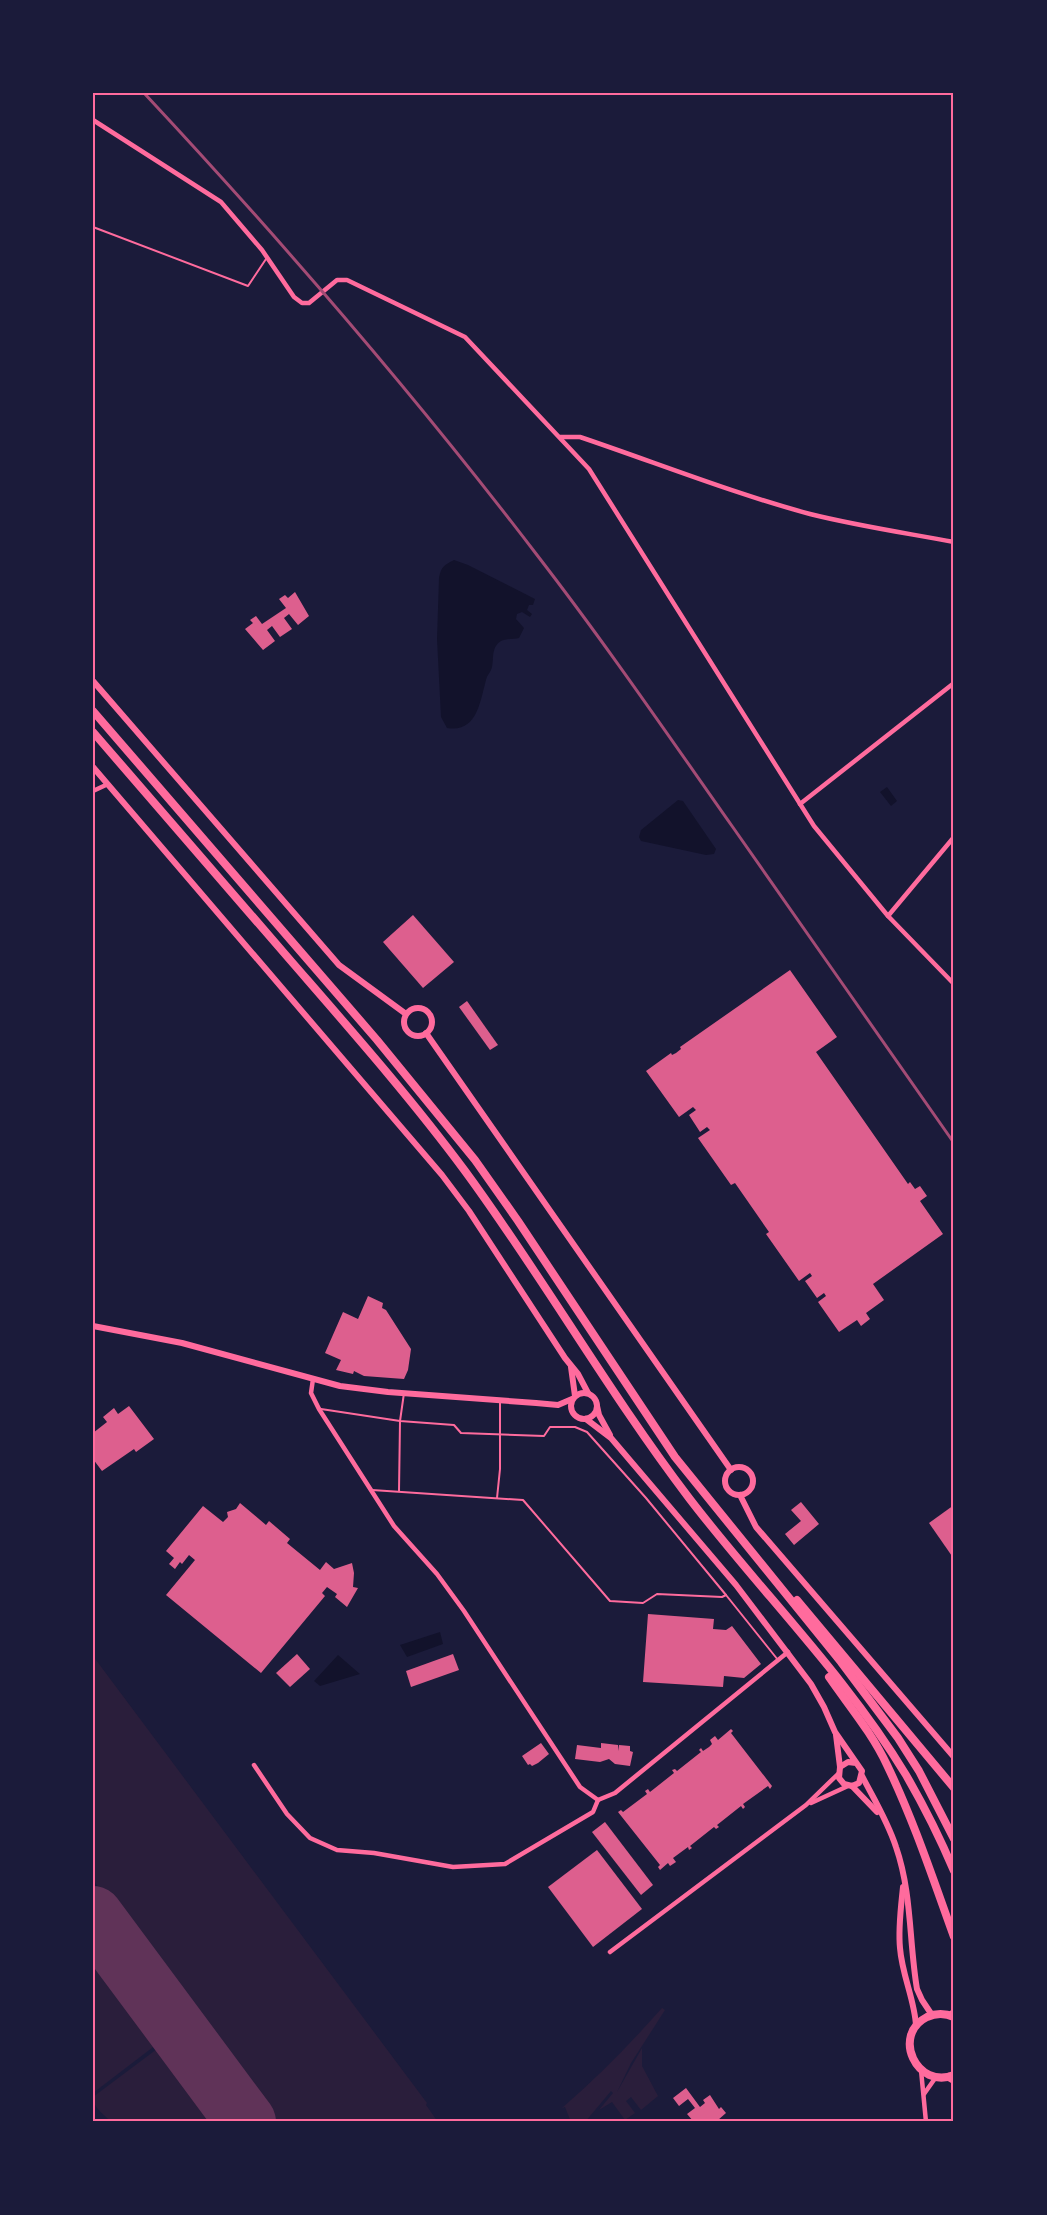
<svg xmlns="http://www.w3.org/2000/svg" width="1047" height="2215" viewBox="0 0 1047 2215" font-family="'Golos Text',sans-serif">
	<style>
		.green { fill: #2a1e3b }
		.water { fill: #12122b }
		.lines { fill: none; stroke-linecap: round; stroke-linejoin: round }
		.runway { stroke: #603358; stroke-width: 60 }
		.building { fill: #dd5f8e }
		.service { stroke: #ff6b9d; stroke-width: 2 }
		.minor { stroke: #ff6b9d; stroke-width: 4.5 }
		.tertiary { stroke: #ff6b9d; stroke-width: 6 }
		.primary { stroke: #ff6b9d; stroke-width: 8 }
		.trunk { stroke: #ff6b9d; stroke-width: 8 }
		.rail { stroke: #a44b75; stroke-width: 3 }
		.neatline { fill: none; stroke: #ff6b9d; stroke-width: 2 }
	</style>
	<rect width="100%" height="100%" fill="#1b1b3a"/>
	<g class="green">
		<polygon points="93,1656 427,2103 426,2105 438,2122 274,2122 93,1880"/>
		<polygon points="93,1950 161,2041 93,2093"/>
		<path d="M662 2008 665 2010 631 2063 617 2092 642 2048V2066L658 2096 641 2110 631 2097 626 2101 635 2113 625 2120 612 2102 599 2110 613 2093 611 2091 585 2122H571L565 2107 562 2108C598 2077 631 2043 662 2008Z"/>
		<path d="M164 2046 221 2122H111C104 2114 93 2108 93 2097L157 2049Z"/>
	</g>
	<g class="water">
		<path d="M454 560 468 565 535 599 533 605H529L527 610 532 614 530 617 522 612 517 614 516 619 524 628 519 638C514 639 505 639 501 641 491 647 494 659 492 667 491 672 487 675 486 680 480 702 477 733 447 728L441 717 437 639 439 578C441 567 444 565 454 560Z"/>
		<polygon points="887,787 897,801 891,806 880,792"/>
		<polygon points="678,800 683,801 716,849 714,854 706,855 641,841 639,837 641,830"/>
		<polygon points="440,1632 443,1644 407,1657 400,1645"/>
		<polygon points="338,1655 360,1674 320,1686 314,1681"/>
	</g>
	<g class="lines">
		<polyline class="runway" points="93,1916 246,2122"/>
	</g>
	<g class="building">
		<polygon points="295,592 309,616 298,625 289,614 284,618 292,629 280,637 272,626 267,630 275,641 263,650 245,629 253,623 250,620 256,616 262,624 286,608 279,599 285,595 288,598"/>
		<polygon points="413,915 454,962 423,988 383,942"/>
		<polygon points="790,970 837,1037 816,1052 908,1184 910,1182 915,1189 920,1186 927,1196 920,1201 943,1234 873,1284 884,1300 866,1313 870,1319 861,1326 857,1320 839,1332 818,1302 826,1296 824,1293 817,1298 805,1281 812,1276 810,1273 799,1281 766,1234 769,1232 735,1183 731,1185 698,1138 710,1130 707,1127 700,1132 689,1115 696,1110 693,1107 679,1117 646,1071 671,1053 672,1055 676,1053 681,1049 680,1047"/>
		<polygon points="467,1001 498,1045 490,1050 459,1007"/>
		<polygon points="368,1296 383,1303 382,1308 386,1310 411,1349 408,1370 404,1379 364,1376 354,1371 353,1374 336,1370 341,1360 325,1353 343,1312 358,1319"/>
		<polygon points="129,1406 154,1439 136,1452 134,1449 102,1471 93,1459 93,1433 107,1422 103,1417 114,1408 118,1414"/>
		<polygon points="801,1502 819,1524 794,1545 785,1534 801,1521 791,1510"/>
		<polygon points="240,1503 266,1525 269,1521 290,1539 287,1543 320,1570 326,1562 334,1569 352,1563 354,1573 353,1587 358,1588 347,1607 335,1597 337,1594 327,1587 322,1593 325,1596 261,1673 166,1595 195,1560 189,1555 182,1564 180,1562 175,1569 169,1564 174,1558 166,1551 203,1506 223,1522 228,1517 227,1512 236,1509"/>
		<polygon points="954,1505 954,1559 929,1523"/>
		<polygon points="648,1614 714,1619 713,1629 726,1630 732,1626 761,1664 744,1678 724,1676 723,1687 643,1682"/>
		<polygon points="297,1654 310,1669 290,1687 276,1673"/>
		<polygon points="453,1654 459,1670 411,1687 406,1671"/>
		<polygon points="731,1729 733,1731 731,1733 772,1786 770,1789 768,1786 743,1804 745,1807 743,1809 741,1806 717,1825 719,1827 716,1829 714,1827 690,1846 692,1848 689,1850 688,1847 673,1858 676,1862 670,1866 668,1863 660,1870 658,1867 660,1865 618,1812 621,1810 623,1812 647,1794 645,1791 648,1789 650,1792 674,1773 672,1770 675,1769 677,1771 701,1752 699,1750 701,1748 703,1751 709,1747 712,1744 710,1740 715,1736 718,1740"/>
		<polygon points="541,1743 549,1754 538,1763 532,1766 530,1764 528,1765 522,1756"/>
		<polygon points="601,1743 618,1745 618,1751 619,1745 630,1746 630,1751 633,1752 630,1766 615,1764 609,1759 600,1762 575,1759 577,1745 601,1748"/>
		<polygon points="605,1822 653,1885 641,1895 592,1832"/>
		<polygon points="597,1850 642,1909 593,1947 548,1887"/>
		<polygon points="686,2088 700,2107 705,2103 703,2100 710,2095 719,2109 721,2107 726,2113 718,2120 719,2122 694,2122 687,2114 695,2108 688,2099 679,2106 673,2098"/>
	</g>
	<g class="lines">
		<g class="service">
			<polyline points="93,227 248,286 266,259"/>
			<polyline points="321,1409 400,1421 454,1425 461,1433 544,1436 550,1427 575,1427 587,1432 646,1498 726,1595"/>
			<polyline points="372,1490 523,1500 610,1601 643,1603 657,1594 722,1597 726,1595 778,1660"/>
			<polyline points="399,1491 400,1421 404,1393"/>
			<polyline points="497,1498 500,1469 500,1402"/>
		</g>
		<g class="minor">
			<polyline points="93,120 221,202 262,250 294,297 302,303 309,303 337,280 347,280 465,337 589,469 814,826 888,916 954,984"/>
			<path d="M560 437H580C657 463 732 493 810 514 858 526 906 533 954 542"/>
			<polyline points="93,791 108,784"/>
			<polyline points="800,804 954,683"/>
			<polyline points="888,916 954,837"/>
			<polyline points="313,1379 311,1393 319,1409 394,1526 437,1574 464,1611 580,1787 598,1800"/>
			<polyline points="254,1765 287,1814 310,1838 337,1850 374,1853 453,1867 505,1864 593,1812 598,1800"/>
			<polyline points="598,1800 615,1793 788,1652"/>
			<polyline points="811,1803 848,1786"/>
			<polyline points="610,1952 806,1805 838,1774"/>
			<polyline points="921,2070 926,2122"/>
			<polyline points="924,2094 936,2077"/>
		</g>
		<g class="tertiary">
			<polyline points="93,681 339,965 406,1014"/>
			<polyline points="93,767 442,1175 469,1211 565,1358 578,1374 588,1393"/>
			<circle cx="418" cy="1022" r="14"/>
			<polyline points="426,1033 731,1470"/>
			<polyline points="93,1326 182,1343 340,1386 388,1392 536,1403 558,1405 572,1399"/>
			<polyline points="571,1367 575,1396"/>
			<circle cx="584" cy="1406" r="13"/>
			<polyline points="597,1406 599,1415 610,1435"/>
			<polyline points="586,1419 611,1438 736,1585 811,1684 824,1707 835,1732 862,1771 859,1783 852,1786 844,1784 839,1778 840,1767 848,1762 856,1763"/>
			<circle cx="739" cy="1481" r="14"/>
			<polyline points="740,1495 756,1527 954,1757"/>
			<polyline points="836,1735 840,1767"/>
			<path d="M862 1776C874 1799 888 1822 896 1847 912 1893 909 1942 917 1989L922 2000 932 2015"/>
			<polyline points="852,1786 877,1812"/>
			<path d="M903 1887C901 1907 898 1928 900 1948 902 1975 915 2001 916 2026"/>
		</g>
		<path class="primary" d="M954 2017C945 2013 936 2013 927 2017 891 2035 917 2090 954 2075"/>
		<g class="trunk">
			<polyline points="93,711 377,1040 475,1160 518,1221 675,1457 841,1662 898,1738 919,1771 954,1839"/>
			<path d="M93 732C159 809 225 885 291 961 350 1029 411 1098 465 1171 543 1277 609 1393 689 1498 760 1591 845 1674 906 1775 924 1806 940 1838 954 1871"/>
			<polyline points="797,1600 954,1788"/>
			<path d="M829 1677C849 1706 872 1733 887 1765 914 1821 933 1879 954 1937"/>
			<polyline points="951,2015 954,2013"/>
			<polyline points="949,2077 954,2080"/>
		</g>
		<path class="rail" d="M144 93C282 241 414 394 537 555 605 643 668 735 732 826 806 932 880 1037 954 1143"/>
	</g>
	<rect width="1047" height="2215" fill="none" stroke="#1b1b3a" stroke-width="189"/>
	<rect x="94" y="94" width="858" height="2026" class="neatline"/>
</svg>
